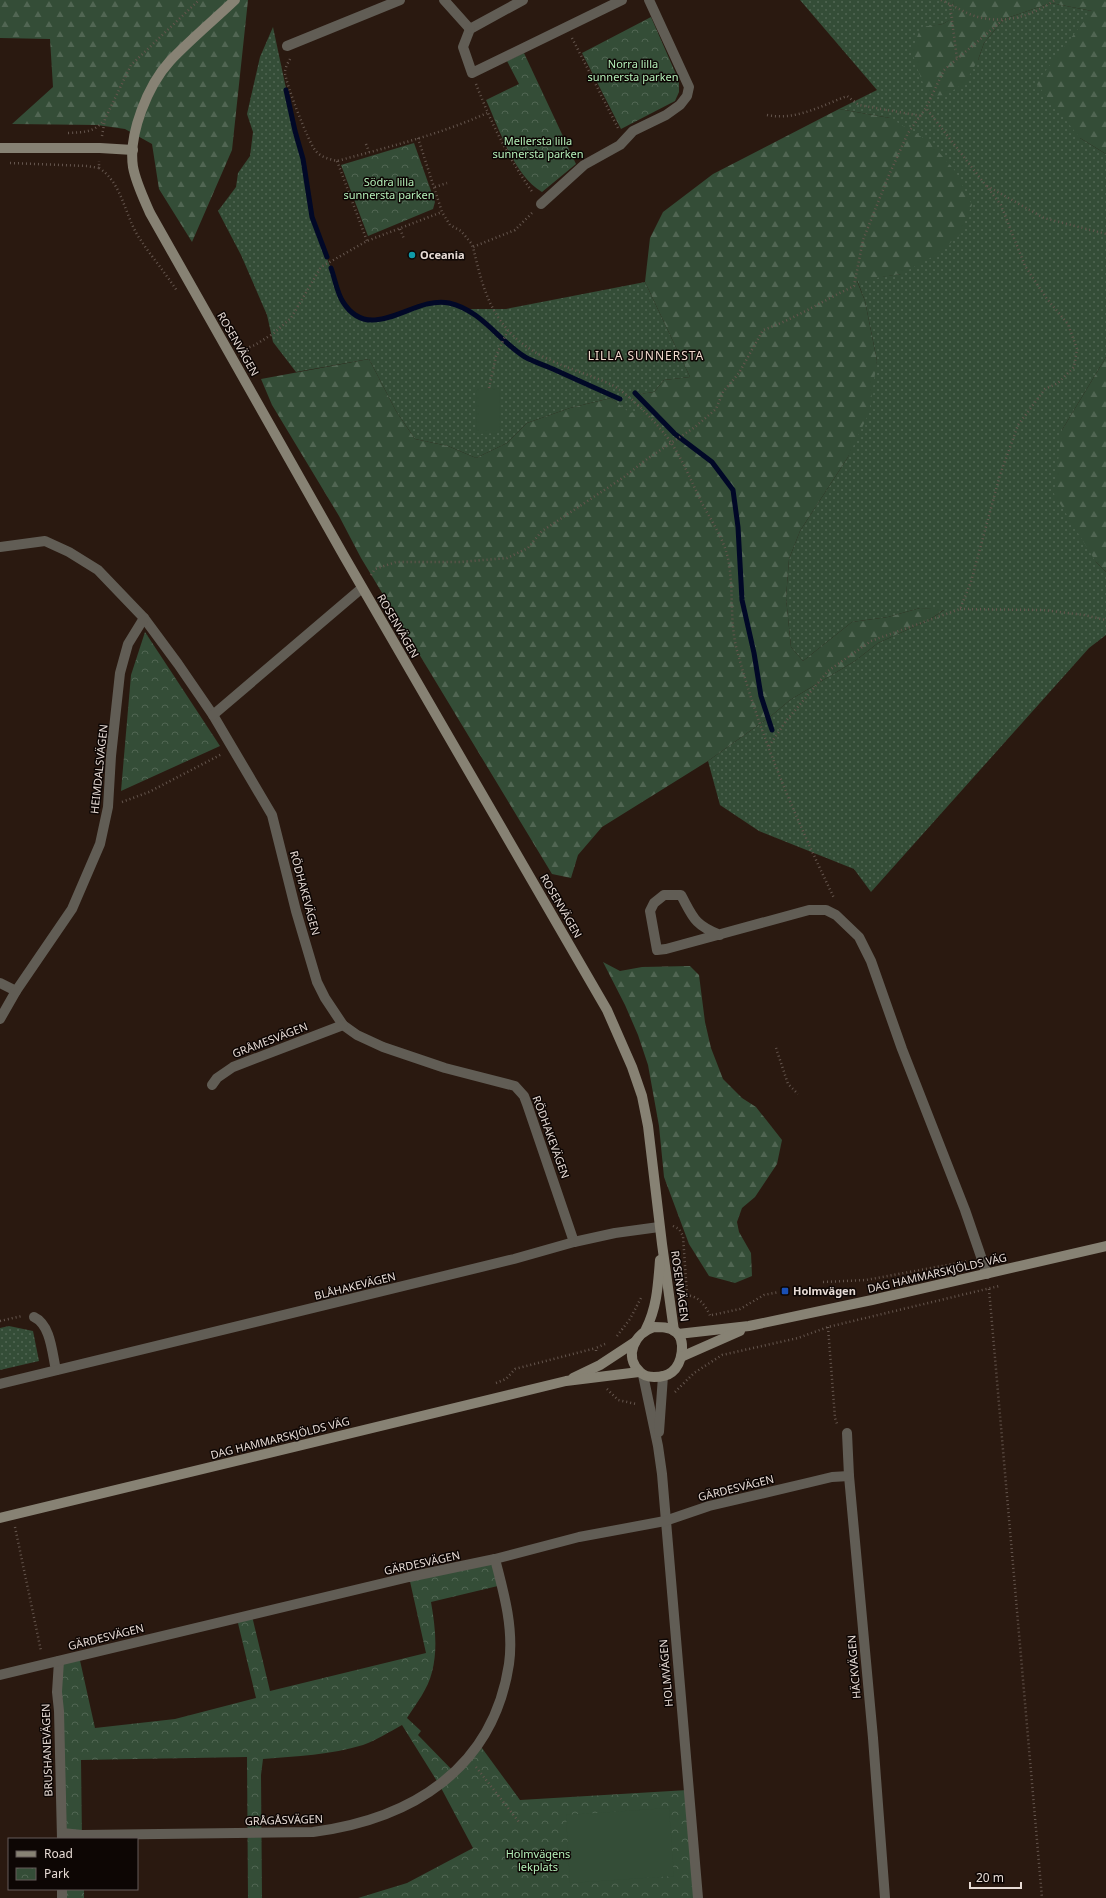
<svg xmlns="http://www.w3.org/2000/svg" width="1106" height="1898" viewBox="0 0 1106 1898" font-family="'Noto Sans',sans-serif">
	<style>
		.grass { fill: url(#grass-dots) }
		.forest { fill: url(#forest-firs) }
		.park { fill: url(#park-crowns) }
		.garden { fill: #344d37 }
		.lines { fill: none; stroke-linecap: round; stroke-linejoin: round }
		.stream { stroke: #010827; stroke-width: 5 }
		.path { stroke: #65564e; stroke-width: 2.5; stroke-dasharray: 1 3; stroke-linecap: butt }
		.lane { stroke: #615d55; stroke-width: 10 }
		.street { stroke: #615d55; stroke-width: 10 }
		.secondary { stroke: #878274; stroke-width: 10 }
		.culture-dot { fill: #0f9aa8; stroke: #0d0604; stroke-width: 1.5 }
		.transit-dot { fill: #1a4fb4; stroke: #0d0604; stroke-width: 1.5 }
		.labels { text-anchor: middle; stroke-width: 3; stroke-linejoin: round; paint-order: stroke }
		.park-label { font-size: 11px; fill: #b4f0b9; stroke: #0d0604 }
		.poi-label { font-size: 11px; font-weight: bold; fill: #e7dbd5; stroke: #0d0604; text-anchor: start }
		.street-label { font-size: 11px; fill: #e7dbd5; stroke: #0d0604 }
		.neighbourhood-label { font-size: 12px; letter-spacing: 1px; fill: #f2dace; stroke: #0d0604 }
	</style>
	<defs>
		<pattern id="grass-dots" width="8" height="8" patternUnits="userSpaceOnUse"><rect width="8" height="8" fill="#344d37"/><path d="M2 2h.1M6 6h.1" fill="none" stroke="#516653" stroke-width="1.8" stroke-linecap="round"/></pattern>
		<pattern id="forest-firs" width="22" height="20" patternUnits="userSpaceOnUse"><rect width="22" height="20" fill="#344d37"/><path d="M5 1l3.5 6h-7zM16 11l3.5 6h-7z" fill="#516653"/></pattern>
		<pattern id="park-crowns" width="20" height="18" patternUnits="userSpaceOnUse"><rect width="20" height="18" fill="#344d37"/><path d="M2 6a3 3 0 1 1 6 0M12 15a3 3 0 1 1 6 0" fill="none" stroke="#516653"/></pattern>
	</defs>
	<rect width="100%" height="100%" fill="#2a1910"/>
	<g class="grass">
		<polygon points="800,0 953,0 955,17 943,24 921,28 978,60 984,43 1004,19 1051,3 1092,11 1080,138 1106,154 1106,357 1062,430 1096,562 1106,572 1106,635 1089,648 871,892 854,869 759,831 720,805 708,761 771,716 790,700 855,661 878,643 929,620 944,610 920,608 888,617 852,622 803,661 791,647 786,598 789,559 800,531 848,457 877,361 865,301 857,280 901,274 890,118 839,109 877,90"/>
		<polygon points="273,27 295,131 303,159 312,217 343,302 350,311 363,319 382,320 416,307 436,303 449,303 465,309 506,309 645,282 690,377 664,380 654,392 640,394 653,407 630,414 611,398 570,408 527,423 507,443 476,458 448,446 415,439 396,411 369,359 296,372 273,342 267,315 241,255 218,211 236,187 238,173 250,156 253,132 247,114 260,57"/>
		<polygon points="9,1326 33,1331 39,1361 0,1370 0,1328"/>
	</g>
	<g class="forest">
		<polygon points="0,0 248,0 232,150 192,242 159,189 152,144 125,129 97,125 12,124 53,87 50,39 0,38"/>
		<polygon points="953,0 1106,0 1106,154 1080,138 1036,83 1092,11 1051,3 1004,19 984,43 978,60 965,83 945,95 928,96 916,65 912,50 921,27 943,24 954,17"/>
		<polygon points="839,109 890,118 930,142 956,172 972,205 959,236 932,257 901,274 857,281 865,301 877,361 869,413 848,457 800,531 789,559 786,598 791,647 803,661 852,622 888,617 920,608 945,609 929,620 878,643 855,661 790,700 771,716 708,761 602,827 578,855 571,878 552,874 361,558 339,516 272,405 261,379 369,359 396,411 415,439 448,446 476,458 507,443 527,423 570,408 611,398 630,413 652,407 639,394 654,392 664,380 690,377 645,282 650,238 663,212 713,174"/>
		<polygon points="1106,357 1106,572 1096,562 1054,494 1062,430"/>
		<polygon points="603,962 620,971 642,967 690,966 699,975 705,1022 711,1048 723,1079 742,1098 756,1107 782,1140 777,1164 755,1197 742,1208 737,1222 739,1232 751,1253 752,1276 735,1283 709,1276 689,1244 664,1177 659,1126 648,1065 638,1035 625,1005"/>
	</g>
	<g class="park">
		<polygon points="651,17 679,81 679,92 675,101 621,129 582,53"/>
		<path d="M524 53 576 164 542 192C514 176 499 128 486 100L519 84 507 61Z"/>
		<polygon points="414,143 435,202 433,209 368,236 341,165"/>
		<polygon points="145,632 220,746 121,791 131,675"/>
		<path d="M495 1559 502 1585 431 1602C435 1625 438 1649 432 1672 428 1689 416 1704 407 1718L421 1731 418 1735 455 1773 479 1744 520 1800 688 1790 698 1898H358L407 1883 473 1848 440 1786 402 1725C389 1732 377 1740 363 1745 331 1755 296 1756 263 1759L261 1775 262 1898H248L247 1757 81 1760 82 1839H62L59 1661 79 1656 95 1728 175 1719 256 1698 237 1619 252 1616 270 1691 426 1653 409 1577Z"/>
		<rect x="62" y="1889" width="22" height="9"/>
	</g>
	<g class="garden">
		<polygon points="499,388 500,433 477,434 476,389"/>
		<polygon points="669,1808 674,1876 570,1883 566,1815"/>
	</g>
	<g class="lines">
		<g class="stream">
			<polyline points="286,90 295,131 303,159 312,217 327,257"/>
			<path d="M331 268C335 279 337 293 343 302 371 346 413 295 449 303 481 310 499 341 525 357 534 362 544 365 553 369 575 379 597 389 620 399"/>
			<polyline points="635,393 675,434 712,462 733,490 738,527 742,600 754,653 761,696 772,730"/>
		</g>
		<g class="path">
			<path d="M941 0C953 5 966 14 978 17 1006 24 1032 16 1055 0"/>
			<polyline points="950,5 957,59"/>
			<polyline points="572,38 618,128"/>
			<path d="M290 59C288 63 285 67 285 73 286 84 308 141 315 150 320 157 329 159 337 161 388 147 439 135 487 113"/>
			<path d="M476 84C491 123 509 159 533 193"/>
			<path d="M767 115C795 121 821 106 847 96L859 105 921 116"/>
			<path d="M68 133C83 132 94 133 104 120"/>
			<polyline points="102,136 105,119 131,65 199,0"/>
			<polyline points="418,138 442,212 450,225 461,231 471,243 473,247"/>
			<polyline points="366,144 369,152"/>
			<polyline points="337,161 367,241"/>
			<polyline points="10,163 87,166 99,168 99,161"/>
			<path d="M99 168C122 183 124 213 138 236 150 255 165 272 177 291"/>
			<polyline points="987,186 1044,218 1106,234"/>
			<polyline points="435,187 447,183"/>
			<path d="M532 213 515 230 473 247C479 272 485 299 500 320 528 360 570 366 610 384 628 392 661 427 672 444 685 464 693 486 704 507 714 525 726 543 729 564 734 594 729 624 738 654 761 738 796 819 834 898"/>
			<polyline points="400,229 404,239"/>
			<polyline points="242,350 255,345 274,333 291,318 321,267 367,241 442,212"/>
			<polyline points="489,388 496,356 508,330"/>
			<path d="M371 575 375 569 396 562H460L507 558 528 548 542 531 624 477 647 459 695 427 716 409 723 392 739 373 763 330C795 319 824 300 854 286L863 240 889 175 908 133 926 108 944 70 1004 19"/>
			<polyline points="960,609 1043,610 1084,615 1106,620"/>
			<polyline points="769,746 786,721 828,671 871,641 960,609 971,582 1000,475 1018,425 1045,389 1058,383 1074,367 1077,349 1068,324 1047,299 1025,266 1001,205 926,108"/>
			<polyline points="122,802 149,792 222,754"/>
			<polyline points="776,1048 788,1084 798,1094"/>
			<polyline points="673,1226 679,1229 683,1236 687,1295"/>
			<polyline points="823,1282 866,1280 969,1261"/>
			<polyline points="989,1289 1042,1898"/>
			<path d="M682 1296C697 1293 706 1305 711 1318"/>
			<polyline points="712,1315 740,1309 764,1295 779,1292"/>
			<polyline points="0,1321 22,1316"/>
			<polyline points="828,1327 835,1418 837,1424"/>
			<polyline points="617,1336 630,1319 641,1298"/>
			<polyline points="596,1351 596,1348 605,1344"/>
			<polyline points="496,1383 506,1379 515,1369 596,1348"/>
			<polyline points="607,1389 618,1400 636,1404"/>
			<polyline points="675,1392 694,1373 722,1355 798,1338 828,1327 999,1286"/>
			<polyline points="15,1527 41,1651"/>
			<polyline points="476,1767 519,1822"/>
		</g>
		<g class="lane">
			<polyline points="523,0 470,29 463,47 472,73 622,0"/>
			<polyline points="287,46 400,0"/>
			<polyline points="541,204 584,165 620,145 633,131 666,115 680,105 687,96 689,87 649,0"/>
		</g>
		<g class="street">
			<polyline points="444,0 470,29"/>
			<polyline points="0,547 45,541 69,552 98,570 144,618 178,664 213,715 272,815 296,911 317,982 325,998 343,1025 357,1035 383,1047 445,1068 515,1086 524,1096 527,1104 574,1242"/>
			<polyline points="213,715 362,588"/>
			<path d="M720 935C694 925 693 917 681 895H664L654 903 650 911 657 950 666 949 809 910H826L836 915 859 937 871 961 902 1049 965 1210 987 1274"/>
			<polyline points="0,983 16,991"/>
			<polyline points="0,1019 16,991 72,909 100,844 108,807 111,756 120,673 128,644 144,618"/>
			<polyline points="212,1085 217,1078 233,1067 343,1025"/>
			<path d="M34 1317C51 1325 52 1353 56 1370"/>
			<polyline points="643,1375 658,1446 662,1474 698,1898"/>
			<polyline points="0,1384 514,1259 574,1242 615,1233 659,1227"/>
			<polyline points="659,1432 663,1376"/>
			<polyline points="847,1433 849,1476 873,1738 885,1898"/>
			<polyline points="59,1661 57,1692 59,1711 62,1839"/>
			<polyline points="0,1675 409,1577 495,1559 579,1537 665,1521 709,1506 807,1483 832,1477 849,1476"/>
			<path d="M62 1833 82 1835 313 1832C412 1819 493 1769 509 1664 514 1629 504 1593 495 1559"/>
			<polyline points="62,1889 62,1898"/>
		</g>
		<g class="secondary">
			<path d="M235 0C214 20 191 39 170 61 148 85 128 134 133 167 136 183 144 199 150 213L344 556 607 1010 632 1067 642 1096 648 1126 662 1244 674 1331"/>
			<polyline points="0,148 100,148 133,150"/>
			<path d="M654 1327C662 1327 668 1327 675 1331 687 1340 682 1364 672 1372 667 1376 660 1377 654 1377 649 1377 644 1376 640 1372 623 1356 635 1333 654 1327Z"/>
			<path d="M646 1329C657 1307 658 1285 660 1260"/>
			<polyline points="678,1334 749,1326 872,1300 1106,1246"/>
			<polyline points="681,1357 740,1331"/>
			<polyline points="573,1378 600,1365 635,1342"/>
			<polyline points="0,1518 566,1381 639,1372"/>
		</g>
	</g>
	<circle class="culture-dot" cx="412" cy="255" r="4"/>
	<rect class="transit-dot" x="781" y="1287" width="8" height="8" rx="2"/>
	<g class="labels">
		<g class="park-label">
			<text x="633" y="68">Norra lilla<tspan x="633" dy="13">sunnersta parken</tspan></text>
			<text x="538" y="145">Mellersta lilla<tspan x="538" dy="13">sunnersta parken</tspan></text>
			<text x="389" y="186">Södra lilla<tspan x="389" dy="13">sunnersta parken</tspan></text>
			<text x="538" y="1858">Holmvägens<tspan x="538" dy="13">lekplats</tspan></text>
		</g>
		<g class="poi-label">
			<text x="420" y="259">Oceania</text>
			<text x="793" y="1295">Holmvägen</text>
		</g>
		<g class="street-label">
			<text transform="translate(238 344) rotate(60)" y="4">ROSENVÄGEN</text>
			<text transform="translate(398 626) rotate(60)" y="4">ROSENVÄGEN</text>
			<text transform="translate(99 769) rotate(-84)" y="4">HEIMDALSVÄGEN</text>
			<text transform="translate(305 893) rotate(75)" y="4">RÖDHAKEVÄGEN</text>
			<text transform="translate(561 906) rotate(60)" y="4">ROSENVÄGEN</text>
			<text transform="translate(270 1040) rotate(-21)" y="4">GRÅMESVÄGEN</text>
			<text transform="translate(551 1137) rotate(70)" y="4">RÖDHAKEVÄGEN</text>
			<text transform="translate(937 1273) rotate(-13)" y="4">DAG HAMMARSKJÖLDS VÄG</text>
			<text transform="translate(355 1286) rotate(-14)" y="4">BLÅHAKEVÄGEN</text>
			<text transform="translate(680 1286) rotate(82)" y="4">ROSENVÄGEN</text>
			<text transform="translate(280 1438) rotate(-14)" y="4">DAG HAMMARSKJÖLDS VÄG</text>
			<text transform="translate(736 1488) rotate(-14)" y="4">GÄRDESVÄGEN</text>
			<text transform="translate(422 1563) rotate(-12)" y="4">GÄRDESVÄGEN</text>
			<text transform="translate(106 1637) rotate(-14)" y="4">GÄRDESVÄGEN</text>
			<text transform="translate(854 1667) rotate(-95)" y="4">HÄCKVÄGEN</text>
			<text transform="translate(666 1673) rotate(-95)" y="4">HOLMVÄGEN</text>
			<text transform="translate(47 1750) rotate(-92)" y="4">BRUSHANEVÄGEN</text>
			<text transform="translate(284 1820) rotate(-2)" y="4">GRÅGÅSVÄGEN</text>
		</g>
		<g class="neighbourhood-label">
			<text x="646" y="360">LILLA SUNNERSTA</text>
		</g>
	</g>
	<rect x="8" y="1838" width="130" height="52" fill="#0d0604" stroke="#645b58"/>
	<rect x="16" y="1851" width="20" height="6" fill="#878274" stroke="#645b58"/>
	<text x="44" y="1858" font-size="12" fill="#e7dbd5">Road</text>
	<rect x="16" y="1868" width="20" height="12" fill="url(#park-crowns)" stroke="#645b58"/>
	<text x="44" y="1878" font-size="12" fill="#e7dbd5">Park</text>
	<path d="M970 1882v6h51v-6" fill="none" stroke="#e7dbd5" stroke-width="2"/>
	<text x="976" y="1882" font-size="12" fill="#e7dbd5" stroke="#0d0604" stroke-width="3" paint-order="stroke">20 m</text>
</svg>
